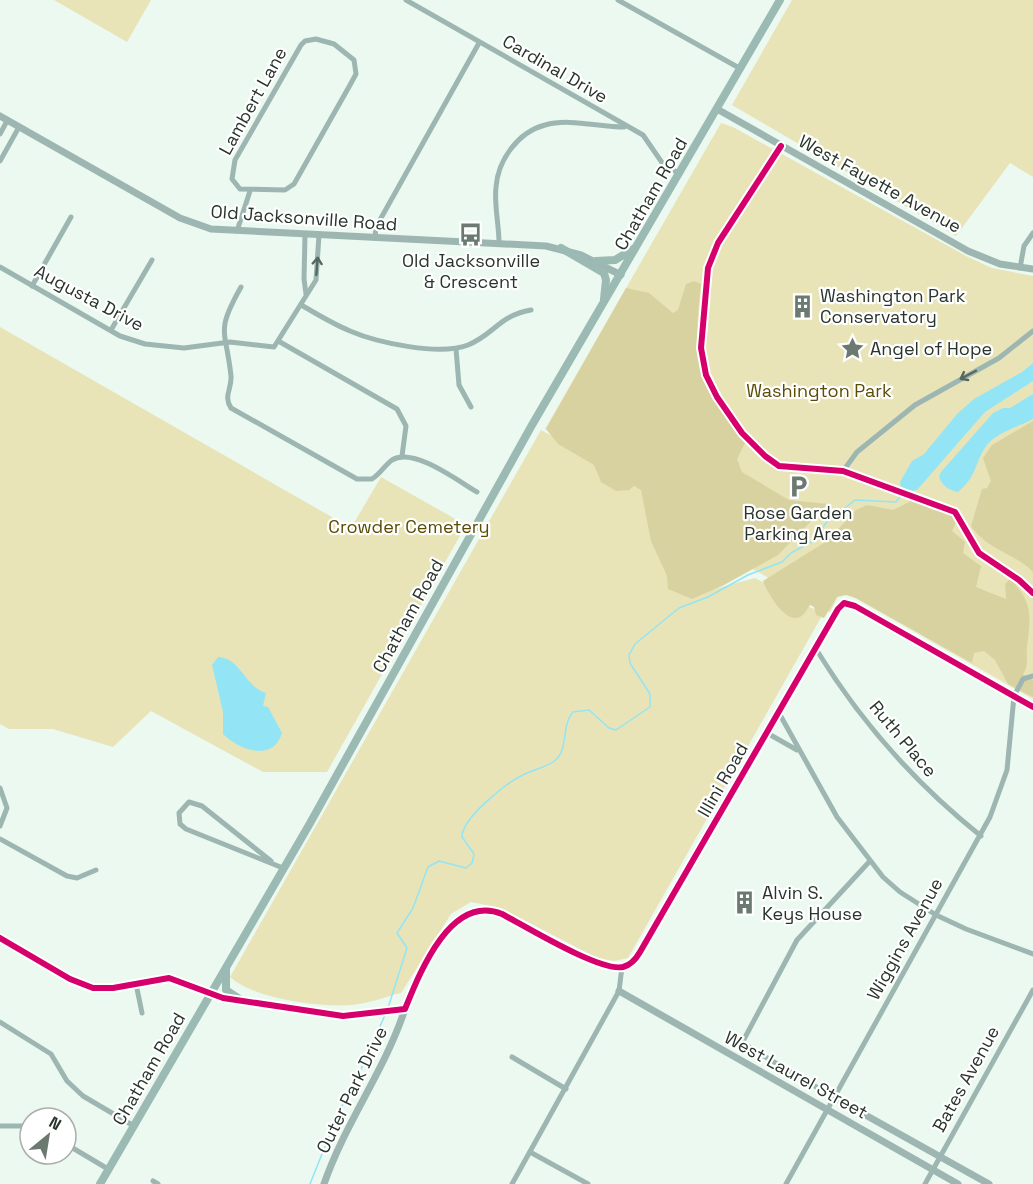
<svg xmlns="http://www.w3.org/2000/svg" width="1033" height="1184" viewBox="0 0 1033 1184" font-family="'Space Grotesk',sans-serif">
	<style>
		.green { fill: #e8e4b8 }
		.forest { fill: #d8d2a0 }
		.water { fill: #93e5f6 }
		.lines { fill: none; stroke-linecap: round; stroke-linejoin: round }
		.stream { stroke: #93e5f6; stroke-width: 1.5 }
		.minor { stroke: #9db6b1; stroke-width: 5 }
		.tertiary { stroke: #9db6b1; stroke-width: 7 }
		.secondary { stroke: #9cbab4; stroke-width: 8 }
		.cycleway-casing { stroke: #fff; stroke-width: 10 }
		.cycleway { stroke: #d6006c; stroke-width: 6 }
		.oneway { stroke: #576861 }
		.labels { text-anchor: middle; stroke-width: 4.5; stroke-linejoin: round; paint-order: stroke }
		.street-label { font-size: 18px; fill: #28342c; stroke: #fff }
		.poi-label { font-size: 18px; fill: #28342c; stroke: #fff; text-anchor: start }
		.park-label { font-size: 18px; fill: #5a4c05; stroke: #fff }
	</style>
	<rect width="100%" height="100%" fill="#ebf9f0"/>
	<g class="green">
		<polygon points="54,0 151,0 127,42"/>
		<polygon points="792,0 1033,0 1033,177 1010,163 956,236 732,105"/>
		<polygon points="721,123 733,127 968,257 992,268 1033,276 1033,699 848,594 839,594 830,612 749,567 658,490 545,429"/>
		<polygon points="0,327 351,528 381,477 466,525 327,772 263,772 151,711 113,747 53,729 9,729 0,724"/>
		<path d="M541 430 656 493 699 593 755 578 823 614 628 958 614 961 597 958 501 908 471 902 451 914 401 993C385 997 367 1004 351 1005 317 1007 255 999 230 977Z"/>
	</g>
	<g class="forest">
		<path d="M694 281 701 284C692 362 697 380 746 441L737 459 742 472 789 500 828 504 778 555 724 585 692 599 668 589 667 576 651 541 641 490 634 486 629 490 616 491 601 482 594 465 558 444 546 429 626 288 649 293 673 313 678 310 686 284Z"/>
		<path d="M1033 421V572C1017 554 988 551 971 526L982 489 987 488 991 481 983 458 992 445Z"/>
		<path d="M913 500 933 510 951 513 957 520 952 531 965 542 963 553 981 566 976 587 1006 599 1005 584 1010 579C1033 601 1031 617 1027 647 1026 657 1029 666 1023 674L1033 680V697L1008 684 995 660 984 651 974 653 972 663 856 598 846 595 837 597 824 618 816 615 814 607 810 605C807 609 804 615 800 617 785 624 767 592 763 581L827 541 856 510 867 505 893 510Z"/>
	</g>
	<g class="water">
		<polygon points="1033,363 1033,381 985,412 917,490 912,491 901,487 900,482 912,461 924,454 957,414 974,399 1022,372"/>
		<path d="M1033 394V419C1019 427 993 433 985 448 974 465 977 476 958 492 949 490 943 487 939 477L941 472 993 413 1003 408H1010Z"/>
		<path d="M218 657C240 657 245 687 266 693L263 706 268 707 282 733C273 763 239 750 223 734V712L212 665Z"/>
	</g>
	<g class="lines">
		<g class="stream">
			<path d="M388 1008 407 948 397 933 413 908 428 867 439 861 466 868 472 863 474 854 462 837C462 818 506 783 523 775 532 770 544 768 553 762 570 751 560 727 573 712L589 710 609 728 616 730 650 707V694L630 663 629 655 635 644 679 608 708 597 748 575 782 562 791 553 813 541 826 523 855 500 896 502 906 489"/>
			<polyline points="310,1184 340,1109 351,1092 385,1015"/>
		</g>
		<g class="minor">
			<polyline points="406,0 643,135 663,164 680,174"/>
			<polyline points="618,0 741,69"/>
			<polygon points="316,39 334,44 354,60 356,74 350,85 294,184 285,190 240,189 232,179 235,160 301,45 305,41"/>
			<polyline points="0,134 7,121"/>
			<polyline points="781,146 718,243 708,268 701,348 706,375 717,397 742,433 765,456 779,466 843,471 955,512 979,553 1019,580 1033,593"/>
			<polyline points="0,161 19,127"/>
			<polyline points="237,231 250,191"/>
			<polyline points="305,235 304,279 306,294"/>
			<polyline points="375,238 376,227 479,43"/>
			<path d="M499 243C499 224 494 206 496 187 498 160 518 132 545 125 569 118 599 127 624 127"/>
			<polyline points="0,267 120,336 145,344 184,348 230,342 274,347 316,280 319,235"/>
			<polyline points="1020,268 1024,246 1033,233"/>
			<polyline points="32,286 71,217"/>
			<path d="M241 287C215 333 226 329 231 376 232 389 223 396 231 408L357 479H372C380 474 385 465 392 460 414 447 458 481 477 492"/>
			<path d="M301 305C317 314 333 324 350 331 378 343 440 356 468 345 495 334 498 316 531 310"/>
			<polyline points="111,330 152,260"/>
			<polyline points="280,342 397,409 406,426 402,456"/>
			<polyline points="456,349 459,385 471,407"/>
			<polyline points="843,471 857,452 915,405 999,358 1033,331"/>
			<path d="M816 649C860 721 916 784 981 836"/>
			<polyline points="779,713 837,817 883,877 900,892 936,915 966,929 1033,954"/>
			<polyline points="767,733 797,750"/>
			<polyline points="0,788 7,808 0,826"/>
			<polyline points="0,839 67,876 77,878 96,870"/>
			<polyline points="271,861 202,806 189,802 179,813 180,824 186,829 283,868"/>
			<polyline points="136,984 142,1013"/>
			<polyline points="0,1022 51,1054 67,1081 83,1096 134,1126"/>
			<polyline points="512,1057 566,1089"/>
			<polyline points="835,1098 742,1043 797,940 869,862"/>
			<polyline points="0,1126 30,1126"/>
			<polyline points="66,1144 108,1169"/>
			<polyline points="530,1152 588,1184"/>
			<polyline points="153,1181 158,1184"/>
			<polyline points="512,1184 619,991 622,967 633,961 640,952 841,605 848,603 855,606 1033,707"/>
			<polyline points="786,1184 990,817 1007,770 1014,696 1023,679 1033,676"/>
			<polyline points="925,1184 1033,990"/>
		</g>
		<g class="tertiary">
			<polyline points="717,109 968,251 1000,264 1033,269"/>
			<polyline points="0,116 180,218 211,229 546,246 581,255 621,275"/>
			<path d="M0 938 70 979 93 988H113L169 978 223 998 343 1016 405 1009C420 972 451 893 502 914L589 960 610 967H622"/>
			<polyline points="619,991 958,1184"/>
			<polyline points="835,1098 989,1184"/>
			<path d="M324 1184C345 1123 385 1070 405 1009"/>
		</g>
		<g class="secondary">
			<polyline points="561,248 604,273 606,280 604,299"/>
			<polyline points="596,261 615,260 635,248"/>
			<polyline points="226,969 226,990 244,1002"/>
			<polyline points="100,1184 309,825 532,425 780,0"/>
		</g>
		<defs>
			<g id="cycleway">
				<polyline points="781,146 718,243 708,268 701,348 706,375 717,397 742,433 765,456 779,466 843,471 955,512 979,553 1019,580 1033,593"/>
				<path d="M0 938 70 979 93 988H113L169 978 223 998 343 1016 405 1009C420 972 451 893 502 914 525 926 600 972 623 967 631 965 636 959 640 952L838 609 844 603 855 606 1033 707"/>
			</g>
		</defs>
		<use href="#cycleway" class="cycleway-casing"/>
		<use href="#cycleway" class="cycleway"/>
	</g>
	<defs><path id="oneway-shaft" d="M-6 0H5M1.5-3L5.5 0L1.5 3" fill="none" stroke-width="1.6" stroke-linecap="round" stroke-linejoin="round" transform="scale(1.5)"/></defs>
	<g class="oneway">
		<use href="#oneway-shaft" transform="translate(317 266) rotate(-86)"/>
		<use href="#oneway-shaft" transform="translate(968 375) rotate(152)"/>
	</g>
	<defs>
		<symbol id="bus-bare" viewBox="-9 -9 18 18"><path d="M-5-6H5V4H4V6H2V4H-2V6H-4V4H-5ZM-3.5-4V0h7V-4ZM-3.5 1.2v1.5H-2V1.2ZM2 1.2v1.5H3.5V1.2Z" fill="#6c7971" stroke="#fff" stroke-width="2.5" paint-order="stroke"/></symbol>
		<symbol id="building-bare" viewBox="-9 -9 18 18"><path d="M-4-6H4V6H1V3H-1V6H-4ZM-2.5-4.3h1.7v1.8h-1.7ZM.8-4.3h1.7v1.8H.8ZM-2.5-1h1.7V.8h-1.7ZM.8-1h1.7V.8H.8Z" fill="#6c7971" stroke="#fff" stroke-width="2.5" paint-order="stroke"/></symbol>
		<symbol id="sight-bare" viewBox="-9 -9 18 18"><path d="M0-6L1.8-2.2L6-1.7L2.9 1.2L3.7 5.4L0 3.3L-3.7 5.4L-2.9 1.2L-6-1.7L-1.8-2.2Z" fill="#6c7971" stroke="#fff" stroke-width="2.5" paint-order="stroke"/></symbol>
		<symbol id="parking-bare" viewBox="-9 -9 18 18"><path d="M-3.5-5.5H1a3.5 3.5 0 0 1 0 7H-1V5.5H-3.5ZM-1-3.4V-.6H.8a1.4 1.4 0 0 0 0-2.8Z" fill="#6c7971" stroke="#fff" stroke-width="2.5" paint-order="stroke"/></symbol>
	</defs>
	<g fill-rule="evenodd">
		<use href="#bus-bare" x="454" y="218" width="33" height="33"/>
		<use href="#building-bare" x="786" y="290" width="33" height="33"/>
		<use href="#sight-bare" x="836" y="332" width="33" height="33"/>
		<use href="#parking-bare" x="782" y="470" width="33" height="33"/>
		<use href="#building-bare" x="728" y="886" width="33" height="33"/>
	</g>
	<g class="labels">
		<g class="street-label">
			<text transform="translate(555 69) rotate(30)" y="6">Cardinal Drive</text>
			<text transform="translate(253 101) rotate(-61)" y="6">Lambert Lane</text>
			<text transform="translate(880 184) rotate(29)" y="6">West Fayette Avenue</text>
			<text transform="translate(651 194) rotate(-60)" y="6">Chatham Road</text>
			<text transform="translate(304 218) rotate(4)" y="6">Old Jacksonville Road</text>
			<text transform="translate(89 298) rotate(28)" y="6">Augusta Drive</text>
			<text transform="translate(408 616) rotate(-61)" y="6">Chatham Road</text>
			<text transform="translate(903 739) rotate(50)" y="6">Ruth Place</text>
			<text transform="translate(723 780) rotate(-60)" y="6">Illini Road</text>
			<text transform="translate(905 939) rotate(-61)" y="6">Wiggins Avenue</text>
			<text transform="translate(149 1069) rotate(-60)" y="6">Chatham Road</text>
			<text transform="translate(796 1075) rotate(29)" y="6">West Laurel Street</text>
			<text transform="translate(966 1079) rotate(-61)" y="6">Bates Avenue</text>
			<text transform="translate(352 1090) rotate(-64)" y="6">Outer Park Drive</text>
		</g>
		<g class="poi-label">
			<text x="471" y="267" text-anchor="middle">Old Jacksonville<tspan x="471" dy="21">&amp; Crescent</tspan></text>
			<text x="820" y="302">Washington Park<tspan x="820" dy="21">Conservatory</tspan></text>
			<text x="870" y="355">Angel of Hope</text>
			<text x="798" y="519" text-anchor="middle">Rose Garden<tspan x="798" dy="21">Parking Area</tspan></text>
			<text x="762" y="899">Alvin S.<tspan x="762" dy="21">Keys House</tspan></text>
		</g>
		<g class="park-label">
			<text x="819" y="397">Washington Park</text>
			<text x="409" y="533">Crowder Cemetery</text>
		</g>
	</g>
	<g transform="translate(48 1136) rotate(30)"><circle r="28" fill="#ffffff" stroke="#a9aeab" stroke-width="1.5"/>
	<path d="M0-4.5L10 22L0 15L-10 22Z" fill="#6c7971"/>
	<text y="-9" font-size="16" font-weight="bold" text-anchor="middle" fill="#28342c">N</text>
	</g>
</svg>
